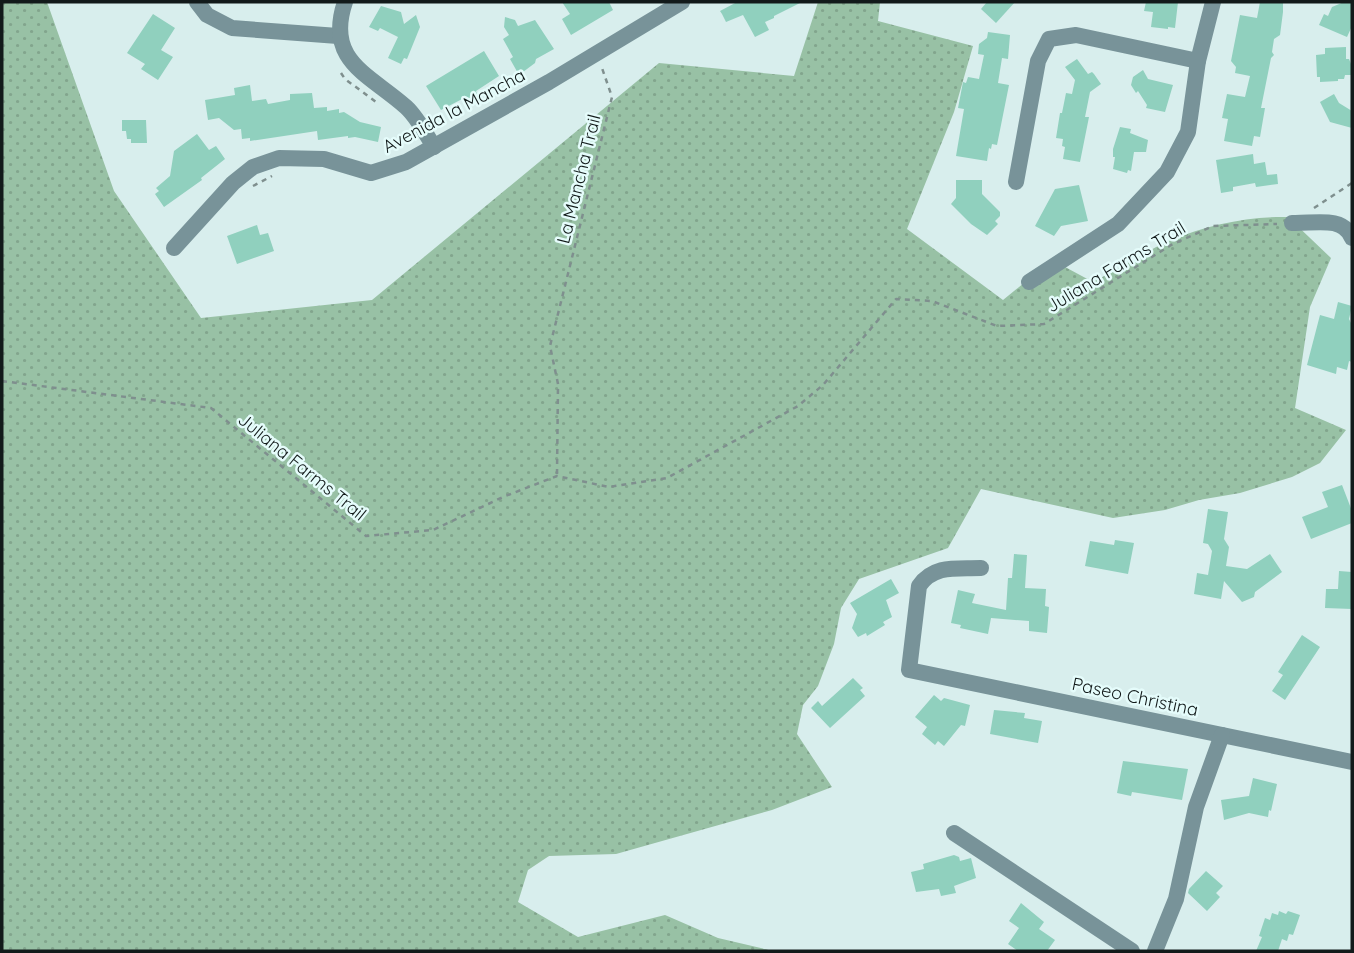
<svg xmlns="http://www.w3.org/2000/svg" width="1354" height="953" viewBox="0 0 1354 953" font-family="Quicksand,sans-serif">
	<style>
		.grass { fill: url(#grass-dots) }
		.building { fill: #90d0be }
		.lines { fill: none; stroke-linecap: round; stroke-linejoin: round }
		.path { stroke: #7f8f8e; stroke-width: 2.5; stroke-dasharray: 5 5; stroke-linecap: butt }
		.minor { stroke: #789399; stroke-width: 16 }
		.labels { text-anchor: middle; stroke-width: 5; stroke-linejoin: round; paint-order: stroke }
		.street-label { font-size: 18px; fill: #121a1a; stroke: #e5fcfb }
	</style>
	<defs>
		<pattern id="grass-dots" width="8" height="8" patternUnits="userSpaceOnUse" patternTransform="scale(1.75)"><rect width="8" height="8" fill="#98c1a5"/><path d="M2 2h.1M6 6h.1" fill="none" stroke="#82a58d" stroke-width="1.8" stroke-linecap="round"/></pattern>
	</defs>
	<rect width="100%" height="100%" fill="#d8eeed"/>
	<path class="grass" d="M2 2H47L114 191 201 318 372 300 659 63 794 76 818 2H880L878 21 973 46 954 112 907 229 1003 300 1052 260 1093 282C1119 269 1144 252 1171 240 1207 225 1249 216 1288 217L1331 258 1310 307 1295 408 1346 430 1320 463 1292 477 1240 493 1199 500 1165 510 1113 518 981 489 948 548 859 579 841 608 834 644 818 686 803 705 797 734 832 787 772 810 616 854 549 856 528 870 518 902 578 937 665 915 718 938 773 951H2Z"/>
	<g class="building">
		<polygon points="562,2 609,2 613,10 571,35 562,19 570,14"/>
		<polygon points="737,2 802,2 774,16 774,18 765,22 769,30 755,37 743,15 726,22 722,14 720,11"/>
		<polygon points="987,2 1015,2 996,23 981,9"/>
		<polygon points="1146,2 1178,2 1175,28 1168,27 1168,29 1151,27 1153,12 1144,11"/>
		<polygon points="1260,2 1283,2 1283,12 1280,35 1274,39 1272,52 1274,55 1271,58 1261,108 1265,108 1260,137 1254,136 1252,146 1224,141 1228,119 1222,118 1227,94 1245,97 1250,76 1235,73 1236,67 1231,61 1240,15 1257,18"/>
		<polygon points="1344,2 1352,2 1352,26 1347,37 1319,25 1324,14 1328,16 1332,7"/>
		<polygon points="381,6 401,12 404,24 416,15 420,27 407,59 404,58 401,64 388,58 398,37 380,28 378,31 369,27"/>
		<polygon points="153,14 175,28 161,50 173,57 158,80 141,69 145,64 127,53"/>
		<polygon points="505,17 515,20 518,26 535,20 554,49 536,59 535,63 519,75 510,59 513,57 503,39 509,35 504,27"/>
		<polygon points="988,32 1010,35 1008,59 1002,58 998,83 1009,85 997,145 992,144 991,149 989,148 987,161 956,156 964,109 958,108 963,82 966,83 968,77 979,79 984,55 978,54 979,44 987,38"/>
		<polygon points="1346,47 1346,59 1349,59 1351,64 1352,75 1345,75 1344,79 1338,79 1338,81 1320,82 1320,77 1317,77 1316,55 1325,54 1325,48"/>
		<polygon points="484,51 499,76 476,91 478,97 470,102 466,97 441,110 426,86"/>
		<polygon points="1077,59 1088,74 1092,72 1094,74 1101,84 1090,92 1085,117 1089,117 1080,162 1063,159 1065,147 1062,146 1063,139 1056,138 1060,113 1062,113 1066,93 1072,94 1075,80 1065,67"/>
		<polygon points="1143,70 1148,79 1173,85 1165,112 1146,108 1147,105 1138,91 1136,93 1131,85 1133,77"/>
		<polygon points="250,85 252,101 266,99 268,104 290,100 290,94 312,93 314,108 327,107 327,111 339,109 339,113 344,112 360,122 381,127 378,142 355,137 348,138 348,136 318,140 317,131 250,141 250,138 242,139 241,129 234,130 219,118 208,120 205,100 235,95 234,88"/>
		<polygon points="1334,94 1339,103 1352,111 1352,128 1330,122 1320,102"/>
		<polygon points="122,120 146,120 147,143 131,143 131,139 127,139 126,131 122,131"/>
		<polygon points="1120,127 1131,129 1130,133 1148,140 1146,152 1134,152 1131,171 1128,170 1127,173 1113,169 1115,157 1113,157 1113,149"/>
		<polygon points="197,134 209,150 216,146 225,159 201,178 202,180 164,207 155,194 159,191 156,188 170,176 174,151"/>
		<polygon points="1253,154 1254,164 1265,162 1267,175 1277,174 1278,184 1256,187 1255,183 1233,187 1233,191 1221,193 1216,160"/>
		<polygon points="956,180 982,180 982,194 1000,212 1000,216 995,221 998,224 987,235 971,224 951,204 956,198"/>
		<polygon points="1079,185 1088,221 1061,226 1054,236 1035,226 1055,189"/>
		<polygon points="257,225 260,235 268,233 274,251 237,264 227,236"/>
		<polygon points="1338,302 1352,306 1349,319 1352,325 1352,362 1349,361 1347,370 1337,367 1336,374 1307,365 1320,315 1334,319"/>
		<polygon points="1342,485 1352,511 1352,523 1311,539 1302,517 1328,507 1322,492"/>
		<polygon points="1208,509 1228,512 1224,539 1229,547 1226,566 1247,569 1270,554 1282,572 1255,592 1254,597 1242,602 1224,581 1221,599 1194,594 1197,573 1208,575 1212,551 1208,544 1203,543"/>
		<polygon points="1115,540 1134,543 1128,574 1085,566 1090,541 1114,545"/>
		<polygon points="1014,554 1027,555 1025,588 1046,589 1045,606 1049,607 1047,633 1029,631 1029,621 991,618 988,634 960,628 961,625 951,623 958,590 975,594 972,603 1006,610 1008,578 1012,578"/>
		<polygon points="1339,571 1352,572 1352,609 1325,608 1326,589 1338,589"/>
		<polygon points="891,579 899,593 886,600 892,617 883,622 885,625 867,636 866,633 858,637 852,628 857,614 850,603"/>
		<polygon points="1302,635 1320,647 1285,700 1272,691 1283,675 1278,672"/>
		<polygon points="853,678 863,688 860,690 865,696 830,728 811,708 818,701 822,706"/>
		<polygon points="934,695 941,701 944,698 970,705 965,726 961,725 944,746 938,741 935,745 922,734 927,727 915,717"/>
		<polygon points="994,710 1025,713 1024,718 1042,721 1038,743 990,734"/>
		<polygon points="1123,761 1188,769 1182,800 1132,792 1131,796 1117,793"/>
		<polygon points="1253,778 1277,784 1271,811 1269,810 1268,817 1249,813 1224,820 1221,800 1249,796"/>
		<polygon points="954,855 959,857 960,861 971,858 976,878 954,886 956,893 941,896 939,889 916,892 911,872 924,869 923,864"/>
		<polygon points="1206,871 1223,886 1216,893 1220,897 1207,911 1188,893 1189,889"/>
		<polygon points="1021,903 1044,922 1039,929 1055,940 1047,951 1018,951 1008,944 1019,928 1009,921"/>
		<polygon points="1279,911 1286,914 1288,911 1300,915 1293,935 1289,934 1287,941 1282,939 1278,951 1256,951 1262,937 1259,936 1265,918 1270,920 1272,913 1278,915"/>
	</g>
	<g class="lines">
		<g class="path">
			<polyline points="341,73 345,79 376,102"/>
			<polyline points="253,186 272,176"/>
			<polyline points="1314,208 1352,183"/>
			<polyline points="2,381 211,408 366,536 433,530 503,497 557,476 609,487 667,478 798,406 823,385 896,299 932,301 997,326 1044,324 1171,245 1213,226 1277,224"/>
			<polyline points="557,474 558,384 550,346 612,97 602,68"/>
		</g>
		<g class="minor">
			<polyline points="197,2 207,15 232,28 338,36"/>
			<path d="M345 2C325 61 369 74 406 107 417 117 426 134 434 147"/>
			<polyline points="1016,182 1038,61 1049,39 1076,35 1198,61"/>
			<path d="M1292 223C1313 224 1343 215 1352 238"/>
			<polyline points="174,248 233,183 253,167 279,158 324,159 371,173 406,162 549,82 682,2"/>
			<polyline points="1029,282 1118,224 1167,172 1188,132 1198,61 1213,2"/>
			<path d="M981 568C958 569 934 564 919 586L909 670 1352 762"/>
			<polyline points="954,833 1132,951"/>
			<polyline points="1155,951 1176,899 1196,807 1222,735"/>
		</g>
	</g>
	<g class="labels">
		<g class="street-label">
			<text transform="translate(454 111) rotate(-28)" y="6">Avenida la Mancha</text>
			<text transform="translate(579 179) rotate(-76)" y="6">La Mancha Trail</text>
			<text transform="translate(1116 267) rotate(-31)" y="6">Juliana Farms Trail</text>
			<text transform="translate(302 467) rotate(39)" y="6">Juliana Farms Trail</text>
			<text transform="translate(1135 697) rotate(12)" y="6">Paseo Christina</text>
		</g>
	</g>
	<rect width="1354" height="953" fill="none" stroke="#121a1a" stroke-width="7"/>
</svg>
